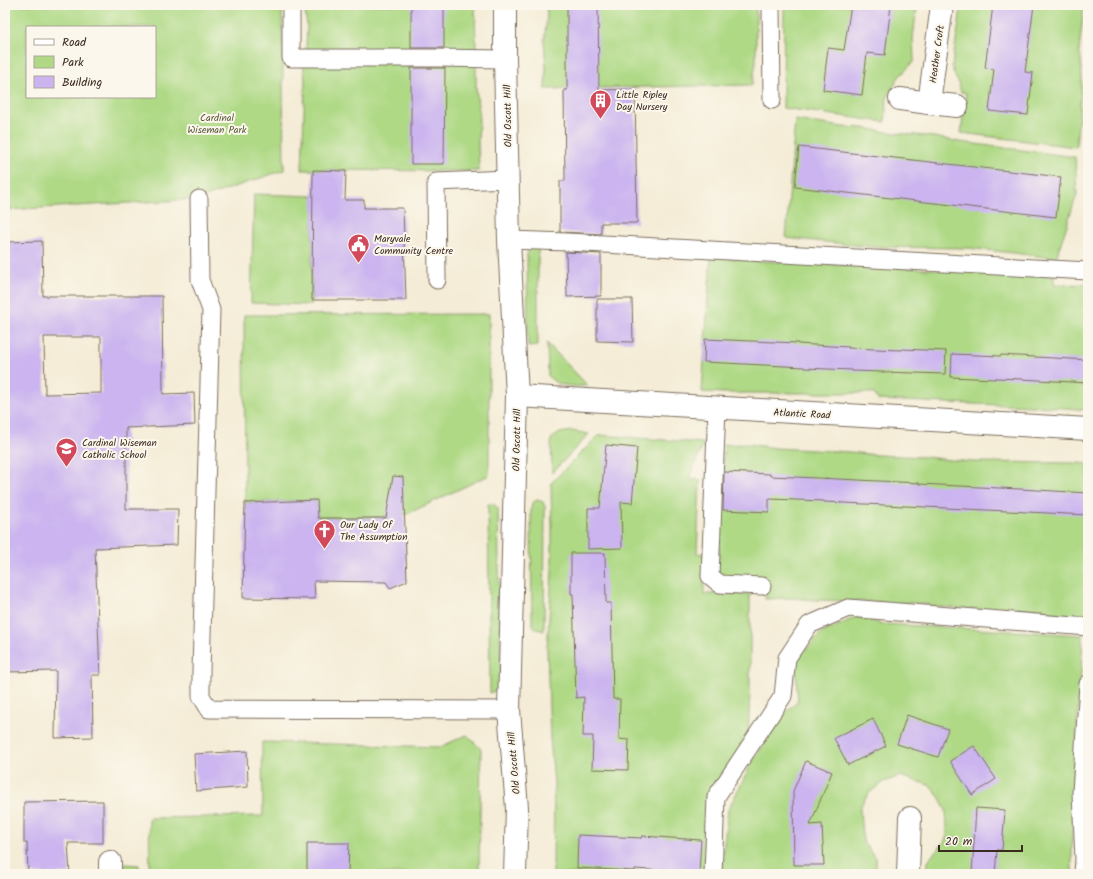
<svg xmlns="http://www.w3.org/2000/svg" width="1093" height="879" viewBox="0 0 1093 879" font-family="Kalam,sans-serif">
	<style>
		.green { fill: #afd985; stroke: #758252; fill-rule: evenodd }
		.building { fill: #cbb4ef; fill-rule: evenodd }
		.lines { fill: none; stroke-linecap: round; stroke-linejoin: round }
		.service-casing { stroke: #7c6e5e; stroke-width: 19 }
		.minor-casing { stroke: #7c6e5e; stroke-width: 24 }
		.service { stroke: #fff; stroke-width: 17 }
		.minor { stroke: #fff; stroke-width: 22 }
		.labels { text-anchor: middle; stroke-width: 4; stroke-linejoin: round; paint-order: stroke }
		.street-label { font-size: 10px; fill: #3b2a1e; stroke: #fbf7ec }
		.poi-label { font-size: 10px; fill: #3b2a1e; stroke: #fbf7ec; text-anchor: start }
		.park-label { font-size: 10px; fill: #585638; stroke: #fbf7ec }
	</style>
	<rect width="100%" height="100%" fill="#fbf7ec"/>
	<filter id="ink" filterUnits="userSpaceOnUse"><feTurbulence type="fractalNoise" baseFrequency=".025" numOctaves="2"/><feDisplacementMap in="SourceGraphic" scale="8" xChannelSelector="R" yChannelSelector="G"/><feConvolveMatrix kernelMatrix="1 2 1 2 8 2 1 2 1" color-interpolation-filters="sRGB"/></filter>
	<filter id="wash" filterUnits="userSpaceOnUse"><feTurbulence type="fractalNoise" baseFrequency=".012" numOctaves="4" result="noise"/><feDisplacementMap in="SourceGraphic" scale="16" xChannelSelector="R" yChannelSelector="G"/><feGaussianBlur stdDeviation="0.9" result="paint"/><feColorMatrix in="noise" values="0 0 0 0 0 0 0 0 0 0 0 0 0 0 0 0 0 1.4 0 .05"/><feComposite in="paint" operator="in"/></filter>
	<g filter="url(#wash)">
		<rect width="100%" height="100%" fill="#f4ecd6"/>
		<g class="green">
			<path d="M5 5H282L284 170 199 199 5 210ZM27 27H155V97H27Z"/>
			<polygon points="304,5 475,5 476,51 306,50 307,25"/>
			<polygon points="546,5 756,5 756,63 752,85 545,89 546,67 544,41 547,16"/>
			<polygon points="784,5 917,5 913,38 914,61 898,78 887,98 885,122 783,108"/>
			<path d="M961 5H1084L1079 51 1081 59 1082 80 1076 147 961 133 966 93 961 92C959 82 953 75 952 66L959 23Z"/>
			<polygon points="303,61 476,62 476,87 479,115 478,141 479,171 302,170 305,82"/>
			<polygon points="795,120 843,127 864,128 886,132 934,137 960,142 1075,157 1077,194 1056,258 969,248 875,247 786,238"/>
			<polygon points="254,194 314,196 311,305 251,303"/>
			<polygon points="538,247 538,346 528,347 527,254 529,250 531,248"/>
			<path d="M711 256 758 261 1054 275V285L1088 284V410C1049 406 1011 405 972 404 941 403 910 401 878 400L873 393H727L702 392Z"/>
			<polygon points="489,314 489,475 405,515 387,512 386,518 318,518 316,500 245,503 244,315"/>
			<path d="M547 343 588 386C574 386 556 388 548 375Z"/>
			<polygon points="572,431 589,434 552,473 551,439 560,433"/>
			<polygon points="599,435 704,443 689,478 700,480 697,554 705,553 704,573 704,594 750,594 750,690 748,737 707,795 706,874 553,874 554,783 550,738 547,649 552,573 552,528 551,483"/>
			<polygon points="748,444 775,448 850,452 876,455 926,457 950,460 974,462 1077,463 1088,464 1088,618 1019,613 990,610 942,607 916,603 816,600 791,598 765,599 768,579 723,577 718,572 724,445"/>
			<polygon points="537,500 543,502 545,507 544,631 536,629 532,623 531,510 532,503"/>
			<polygon points="488,504 493,504 498,508 501,683 497,690 490,693"/>
			<polygon points="856,617 883,624 1083,635 1079,704 1073,775 1072,831 1072,874 928,874 927,866 929,859 943,844 947,836 947,828 946,810 940,798 929,785 900,776 884,782 870,792 861,805 860,811 862,835 864,843 876,859 876,874 723,874 723,865 724,843 728,810 754,759 787,711 798,701 795,662 820,634"/>
			<polygon points="467,735 481,749 479,874 150,874 149,818 263,816 262,742 440,747"/>
			<polygon points="124,864 139,865 139,874 124,874"/>
		</g>
		<g id="blocks">
			<g class="building">
				<rect x="411" y="5" width="33" height="43"/>
				<polygon points="567,5 598,5 599,90 635,89 637,223 601,223 601,234 560,232 560,181 565,181 564,90 567,90"/>
				<polygon points="851,5 891,5 885,55 867,53 862,95 823,90 828,48 844,50"/>
				<polygon points="993,5 1034,5 1025,72 1033,73 1028,115 989,111 994,69 985,68"/>
				<polygon points="411,68 445,68 444,164 411,164"/>
				<polygon points="799,147 1061,177 1056,217 1013,212 795,187"/>
				<polygon points="313,170 346,171 345,200 364,200 364,208 403,208 406,300 312,300"/>
				<path d="M42 241 43 296H162L163 394 194 393 195 425 126 428V509H178L177 545 95 548 100 675H92L93 737 55 738 56 671 5 672V242ZM44 337H101V393L45 394Z"/>
				<polygon points="566,252 601,254 601,296 567,297"/>
				<polygon points="597,299 632,299 633,342 597,341"/>
				<polygon points="705,339 798,343 798,344 849,347 848,348 902,350 902,349 946,351 945,374 852,371 852,370 804,368 804,367 704,362"/>
				<polygon points="952,354 1001,356 1001,355 1088,360 1088,383 1022,379 995,378 995,379 951,377"/>
				<polygon points="606,445 637,448 632,503 621,502 622,548 588,549 588,508 600,508"/>
				<polygon points="724,472 770,474 770,476 818,478 919,483 919,484 1020,489 1088,493 1088,515 824,502 824,501 769,499 769,512 723,510"/>
				<polygon points="393,476 403,477 407,581 390,588 386,582 314,581 315,599 243,598 245,503 317,500 318,518 386,518"/>
				<polygon points="571,553 605,553 606,603 611,603 613,699 620,699 619,739 629,740 628,770 592,769 593,736 583,736 584,697 576,698 573,594 571,594"/>
				<polygon points="907,715 948,729 938,757 897,744"/>
				<polygon points="873,719 886,746 848,765 834,738"/>
				<polygon points="974,746 996,779 972,795 950,761"/>
				<polygon points="247,751 248,787 196,791 194,754"/>
				<polygon points="806,761 832,772 810,825 822,824 824,865 794,865 793,791"/>
				<polygon points="103,801 103,843 68,843 70,874 28,874 27,843 24,843 24,802"/>
				<polygon points="976,808 1005,810 1002,850 997,850 995,874 972,874"/>
				<polygon points="578,835 642,838 642,836 701,840 699,873 635,869 635,871 577,868"/>
				<polygon points="307,843 349,843 348,874 307,874"/>
			</g>
		</g>
	</g>
	<g filter="url(#ink)">
		<use href="#blocks" fill-opacity="0" stroke="#7c6e5e" stroke-width="1"/>
		<g class="lines">
			<defs>
				<g id="service">
					<polyline points="291,5 291,58 434,58 505,59"/>
					<polyline points="771,5 772,100"/>
					<polyline points="199,199 200,280 211,310 201,672 201,696 209,709 509,710"/>
					<polyline points="509,240 568,242 1088,271"/>
					<polyline points="437,280 436,182 508,179"/>
					<polyline points="717,408 710,576 720,584 762,586"/>
					<polyline points="713,874 716,797 783,696 787,658 809,625 848,608 1088,627"/>
					<polyline points="1083,874 1084,859 1081,793 1088,684"/>
				</g>
				<g id="minor">
					<polyline points="505,5 505,59 509,240 517,396 509,710 517,808 515,874"/>
					<polyline points="900,99 929,103 942,5"/>
					<polyline points="929,103 957,106"/>
					<polyline points="517,396 1088,429"/>
					<polyline points="110,862 110,874"/>
					<polyline points="908,874 910,818"/>
				</g>
			</defs>
			<use href="#service" class="service-casing"/>
			<use href="#minor" class="minor-casing"/>
			<use href="#service" class="service"/>
			<use href="#minor" class="minor"/>
		</g>
	</g>
	<defs>
		<symbol id="building-pin" viewBox="-11 -11 22 30"><path d="M0 17L-7.5 6A9.5 9.5 0 1 1 7.5 6Z" fill="#d1495b" stroke="#fbf7ec"/><path d="M-4-6H4V6H1V3H-1V6H-4ZM-2.5-4.3h1.7v1.8h-1.7ZM.8-4.3h1.7v1.8H.8ZM-2.5-1h1.7V.8h-1.7ZM.8-1h1.7V.8H.8Z" fill="#fff"/></symbol>
		<symbol id="civic-pin" viewBox="-11 -11 22 30"><path d="M0 17L-7.5 6A9.5 9.5 0 1 1 7.5 6Z" fill="#d1495b" stroke="#fbf7ec"/><path d="M-.6-6.5H3V-4.5H.6V-3L4-1V1h2V6H-6V1h2V-1L-.6-3ZM-1.2 2.5V6h2.4V2.5Z" fill="#fff"/></symbol>
		<symbol id="school-pin" viewBox="-11 -11 22 30"><path d="M0 17L-7.5 6A9.5 9.5 0 1 1 7.5 6Z" fill="#d1495b" stroke="#fbf7ec"/><path d="M0-5L7-2L0 1L-7-2ZM-4 1L0 2.5L4 1V4Q0 6-4 4Z" fill="#fff"/></symbol>
		<symbol id="church-pin" viewBox="-11 -11 22 30"><path d="M0 17L-7.5 6A9.5 9.5 0 1 1 7.5 6Z" fill="#d1495b" stroke="#fbf7ec"/><path d="M-1.2-6h2.4v3.5h3.3v2.4h-3.3V6h-2.4V-.1h-3.3v-2.4h3.3Z" fill="#fff"/></symbol>
	</defs>
	<g fill-rule="evenodd">
		<use href="#building-pin" x="588" y="88" width="25" height="34"/>
		<use href="#civic-pin" x="346" y="232" width="25" height="34"/>
		<use href="#school-pin" x="54" y="436" width="25" height="34"/>
		<use href="#church-pin" x="312" y="518" width="25" height="34"/>
	</g>
	<g class="labels">
		<g class="street-label">
			<text transform="translate(936 54) rotate(-82)" y="4">Heather Croft</text>
			<text transform="translate(507 116) rotate(-91)" y="4">Old Oscott Hill</text>
			<text transform="translate(802 413) rotate(3)" y="4">Atlantic Road</text>
			<text transform="translate(516 440) rotate(-89)" y="4">Old Oscott Hill</text>
			<text transform="translate(513 763) rotate(-95)" y="4">Old Oscott Hill</text>
		</g>
		<g class="poi-label">
			<text x="616" y="98">Little Ripley<tspan x="616" dy="12">Day Nursery</tspan></text>
			<text x="374" y="242">Maryvale<tspan x="374" dy="12">Community Centre</tspan></text>
			<text x="82" y="446">Cardinal Wiseman<tspan x="82" dy="12">Catholic School</tspan></text>
			<text x="340" y="528">Our Lady Of<tspan x="340" dy="12">The Assumption</tspan></text>
		</g>
		<g class="park-label">
			<text x="217" y="121">Cardinal<tspan x="217" dy="12">Wiseman Park</tspan></text>
		</g>
	</g>
	<rect width="1093" height="879" fill="none" stroke="#fbf7ec" stroke-width="20"/>
	<rect x="26" y="26" width="130" height="72" fill="#fbf7ec" stroke="#aea59a"/>
	<rect x="34" y="39" width="20" height="6" fill="#ffffff" stroke="#aea59a"/>
	<text x="62" y="46" font-size="12" fill="#3b2a1e">Road</text>
	<rect x="34" y="56" width="20" height="12" fill="#afd985" stroke="#aea59a"/>
	<text x="62" y="66" font-size="12" fill="#3b2a1e">Park</text>
	<rect x="34" y="76" width="20" height="12" fill="#cbb4ef" stroke="#aea59a"/>
	<text x="62" y="86" font-size="12" fill="#3b2a1e">Building</text>
	<path d="M939 845v6h83v-6" fill="none" stroke="#3b2a1e" stroke-width="2"/>
	<text x="945" y="845" font-size="12" fill="#3b2a1e" stroke="#fbf7ec" stroke-width="3" paint-order="stroke">20 m</text>
</svg>
